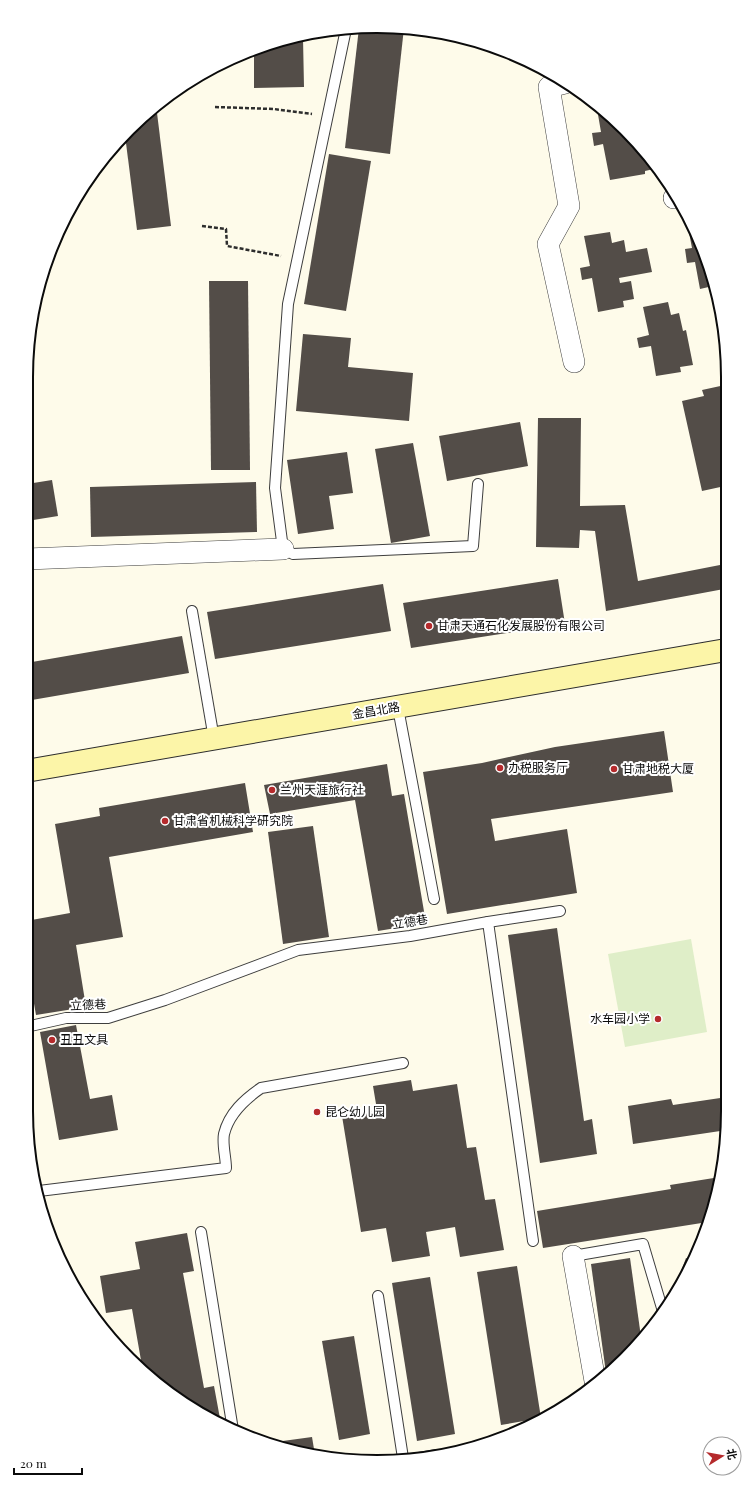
<svg xmlns="http://www.w3.org/2000/svg" width="754" height="1488" viewBox="0 0 754 1488" font-family="'Playfair Display','Noto Sans SC',serif">
	<style>
		.pitch { fill: #dfeec8 }
		.building { fill: #534d48 }
		.lines { fill: none; stroke-linecap: round; stroke-linejoin: round }
		.lane-casing { stroke: #3e3e3e; stroke-width: 12 }
		.street-casing { stroke: #3e3e3e; stroke-width: 22 }
		.secondary-casing { stroke: #2d2d2d; stroke-width: 24 }
		.path { stroke: #2d2d2d; stroke-width: 2.5; stroke-dasharray: 4 2; stroke-linecap: butt }
		.lane { stroke: #fff; stroke-width: 10 }
		.street { stroke: #fff; stroke-width: 21 }
		.secondary { stroke: #fcf5a8; stroke-width: 22 }
		.poi-dot { fill: #b52a2c; stroke: #fff; stroke-width: 1.5 }
		.labels { text-anchor: middle; stroke-width: 4; stroke-linejoin: round; paint-order: stroke }
		.poi-label { font-size: 12px; fill: #0b0b0b; stroke: #fff; text-anchor: start }
		.street-label { font-size: 12px; fill: #0b0b0b; stroke: #fff }
		.rim { fill: none; stroke: #0b0b0b; stroke-width: 2 }
	</style>
	<rect width="100%" height="100%" fill="#fefbea"/>
	<polygon class="pitch" points="691,939 707,1032 625,1047 608,954"/>
	<g class="building">
		<polygon points="400,27 404,28 390,154 345,148 359,28"/>
		<polygon points="303,38 304,87 254,88 254,51 251,51 264,45 290,39"/>
		<polygon points="596,103 640,148 641,152 644,152 658,168 645,171 645,174 610,180 603,144 594,146 592,133 601,132"/>
		<polygon points="156,105 171,226 137,230 125,135 145,113"/>
		<polygon points="329,154 371,161 346,311 304,304"/>
		<polygon points="686,217 701,243 713,286 700,289 695,262 687,263 685,249 692,248"/>
		<polygon points="610,232 612,243 624,240 626,252 647,248 652,272 619,278 620,283 631,281 634,299 623,301 624,307 598,312 592,278 582,280 580,268 590,266 584,236"/>
		<polygon points="209,281 248,281 250,470 211,470"/>
		<polygon points="668,302 671,315 679,313 683,331 686,330 693,365 680,367 681,372 656,376 651,346 639,348 637,338 649,335 643,307"/>
		<polygon points="303,334 351,338 348,367 413,373 409,421 296,411"/>
		<polygon points="725,385 725,486 702,491 682,401 704,396 702,390"/>
		<polygon points="538,418 581,418 580,506 625,505 638,581 720,565 724,589 606,611 595,531 580,530 579,548 536,547"/>
		<polygon points="520,422 528,466 447,481 439,436"/>
		<polygon points="413,443 430,536 391,543 375,449"/>
		<polygon points="347,452 353,493 329,496 334,529 298,534 287,460"/>
		<polygon points="52,480 58,516 27,521 27,484"/>
		<polygon points="256,482 257,532 91,537 90,487"/>
		<polygon points="558,579 565,624 411,648 403,603"/>
		<polygon points="383,584 391,631 215,659 207,612"/>
		<polygon points="26,635 32,662 182,636 189,673 26,701"/>
		<polygon points="664,731 673,792 491,819 495,841 567,829 577,893 447,914 423,772 482,763 555,747"/>
		<polygon points="387,764 392,796 404,794 426,923 378,931 355,800 270,814 264,785"/>
		<polygon points="245,783 253,832 109,857 123,937 76,945 86,1007 36,1015 26,958 26,921 70,913 55,824 100,816 99,808"/>
		<polygon points="313,826 329,937 283,944 268,832"/>
		<polygon points="557,928 584,1121 592,1119 597,1154 540,1163 508,935"/>
		<polygon points="76,1025 90,1099 112,1095 118,1130 59,1140 40,1032"/>
		<polygon points="411,1080 413,1091 457,1084 467,1148 476,1147 485,1200 495,1199 504,1250 460,1257 455,1227 426,1232 430,1256 392,1262 386,1228 361,1232 342,1116 377,1110 373,1086"/>
		<polygon points="727,1097 727,1130 633,1144 628,1106 671,1099 673,1105"/>
		<polygon points="720,1177 716,1202 708,1222 543,1248 537,1211 671,1189 670,1185"/>
		<polygon points="187,1233 194,1271 183,1273 204,1388 214,1386 221,1424 182,1403 142,1366 132,1309 106,1313 100,1276 140,1269 135,1242"/>
		<polygon points="630,1258 641,1337 625,1359 606,1373 591,1264"/>
		<polygon points="686,1258 694,1261 675,1290 674,1290"/>
		<polygon points="517,1266 541,1418 501,1425 477,1272"/>
		<polygon points="430,1277 455,1434 417,1441 392,1283"/>
		<polygon points="354,1336 370,1434 339,1440 322,1341"/>
		<polygon points="312,1437 315,1455 308,1455 268,1443"/>
	</g>
	<g class="lines">
		<defs>
			<g id="lane">
				<polyline points="346,29 288,304 275,488 283,549 293,554 473,546 478,484"/>
				<polyline points="192,611 214,739"/>
				<polyline points="398,708 434,899"/>
				<polyline points="488,922 560,911"/>
				<polyline points="26,1027 66,1018 108,1018 165,1000 298,950 410,936 488,922 533,1241"/>
				<path d="M39 1191 226 1168C226 1158 222 1144 224 1134 229 1113 245 1099 261 1088L403 1063"/>
				<polyline points="201,1232 233,1430"/>
				<polyline points="573,1256 643,1244 662,1308"/>
				<polyline points="378,1296 403,1458"/>
				<polyline points="413,1459 437,1455"/>
			</g>
			<g id="street">
				<polyline points="565,83 549,87 569,206 548,244 574,362"/>
				<polyline points="674,198 676,198"/>
				<polyline points="27,559 283,549"/>
				<polyline points="573,1256 595,1381"/>
			</g>
			<polyline id="secondary" points="26,771 726,650"/>
		</defs>
		<use href="#lane" class="lane-casing"/>
		<use href="#street" class="street-casing"/>
		<use href="#secondary" class="secondary-casing"/>
		<g class="path">
			<polyline points="215,107 274,109 312,114"/>
			<polyline points="202,226 226,229 227,246 281,256"/>
		</g>
		<use href="#lane" class="lane"/>
		<use href="#street" class="street"/>
		<use href="#secondary" class="secondary"/>
	</g>
	<g class="poi-dot">
		<circle cx="429" cy="626" r="4"/>
		<circle cx="500" cy="768" r="4"/>
		<circle cx="614" cy="769" r="4"/>
		<circle cx="272" cy="790" r="4"/>
		<circle cx="165" cy="821" r="4"/>
		<circle cx="658" cy="1019" r="4"/>
		<circle cx="52" cy="1040" r="4"/>
		<circle cx="317" cy="1112" r="4"/>
	</g>
	<g class="labels">
		<g class="poi-label">
			<text x="437" y="630">甘肃天通石化发展股份有限公司</text>
			<text x="508" y="772">办税服务厅</text>
			<text x="622" y="773">甘肃地税大厦</text>
			<text x="280" y="794">兰州天涯旅行社</text>
			<text x="173" y="825">甘肃省机械科学研究院</text>
			<text x="650" y="1023" text-anchor="end">水车园小学</text>
			<text x="60" y="1044">丑丑文具</text>
			<text x="325" y="1116">昆仑幼儿园</text>
		</g>
		<g class="street-label">
			<text transform="translate(376 711) rotate(-10)" y="4">金昌北路</text>
			<text transform="translate(410 922) rotate(-9)" y="4">立德巷</text>
			<text transform="translate(88 1005) rotate(-2)" y="4">立德巷</text>
		</g>
	</g>
	<path d="M0 0H754V1488H0ZM377 33H377A344 344 0 0 1 721 377V1111A344 344 0 0 1 377 1455H377A344 344 0 0 1 33 1111V377A344 344 0 0 1 377 33Z" fill="#fff" fill-rule="evenodd"/>
	<path class="rim" d="M377 33H377A344 344 0 0 1 721 377V1111A344 344 0 0 1 377 1455H377A344 344 0 0 1 33 1111V377A344 344 0 0 1 377 33Z"/>
	<g transform="translate(722 1456) rotate(79)"><circle r="19" fill="#ffffff" stroke="#9d9d9d"/>
	<path d="M0-3L7 15L0 10L-7 15Z" fill="#b52a2c"/>
	<text y="-6" font-size="11" font-weight="bold" text-anchor="middle" fill="#0b0b0b">北</text>
	</g>
	<path d="M14 1468v6h68v-6" fill="none" stroke="#0b0b0b" stroke-width="2"/>
	<text x="20" y="1468" font-size="12" fill="#0b0b0b" stroke="#ffffff" stroke-width="3" paint-order="stroke">20 m</text>
</svg>
